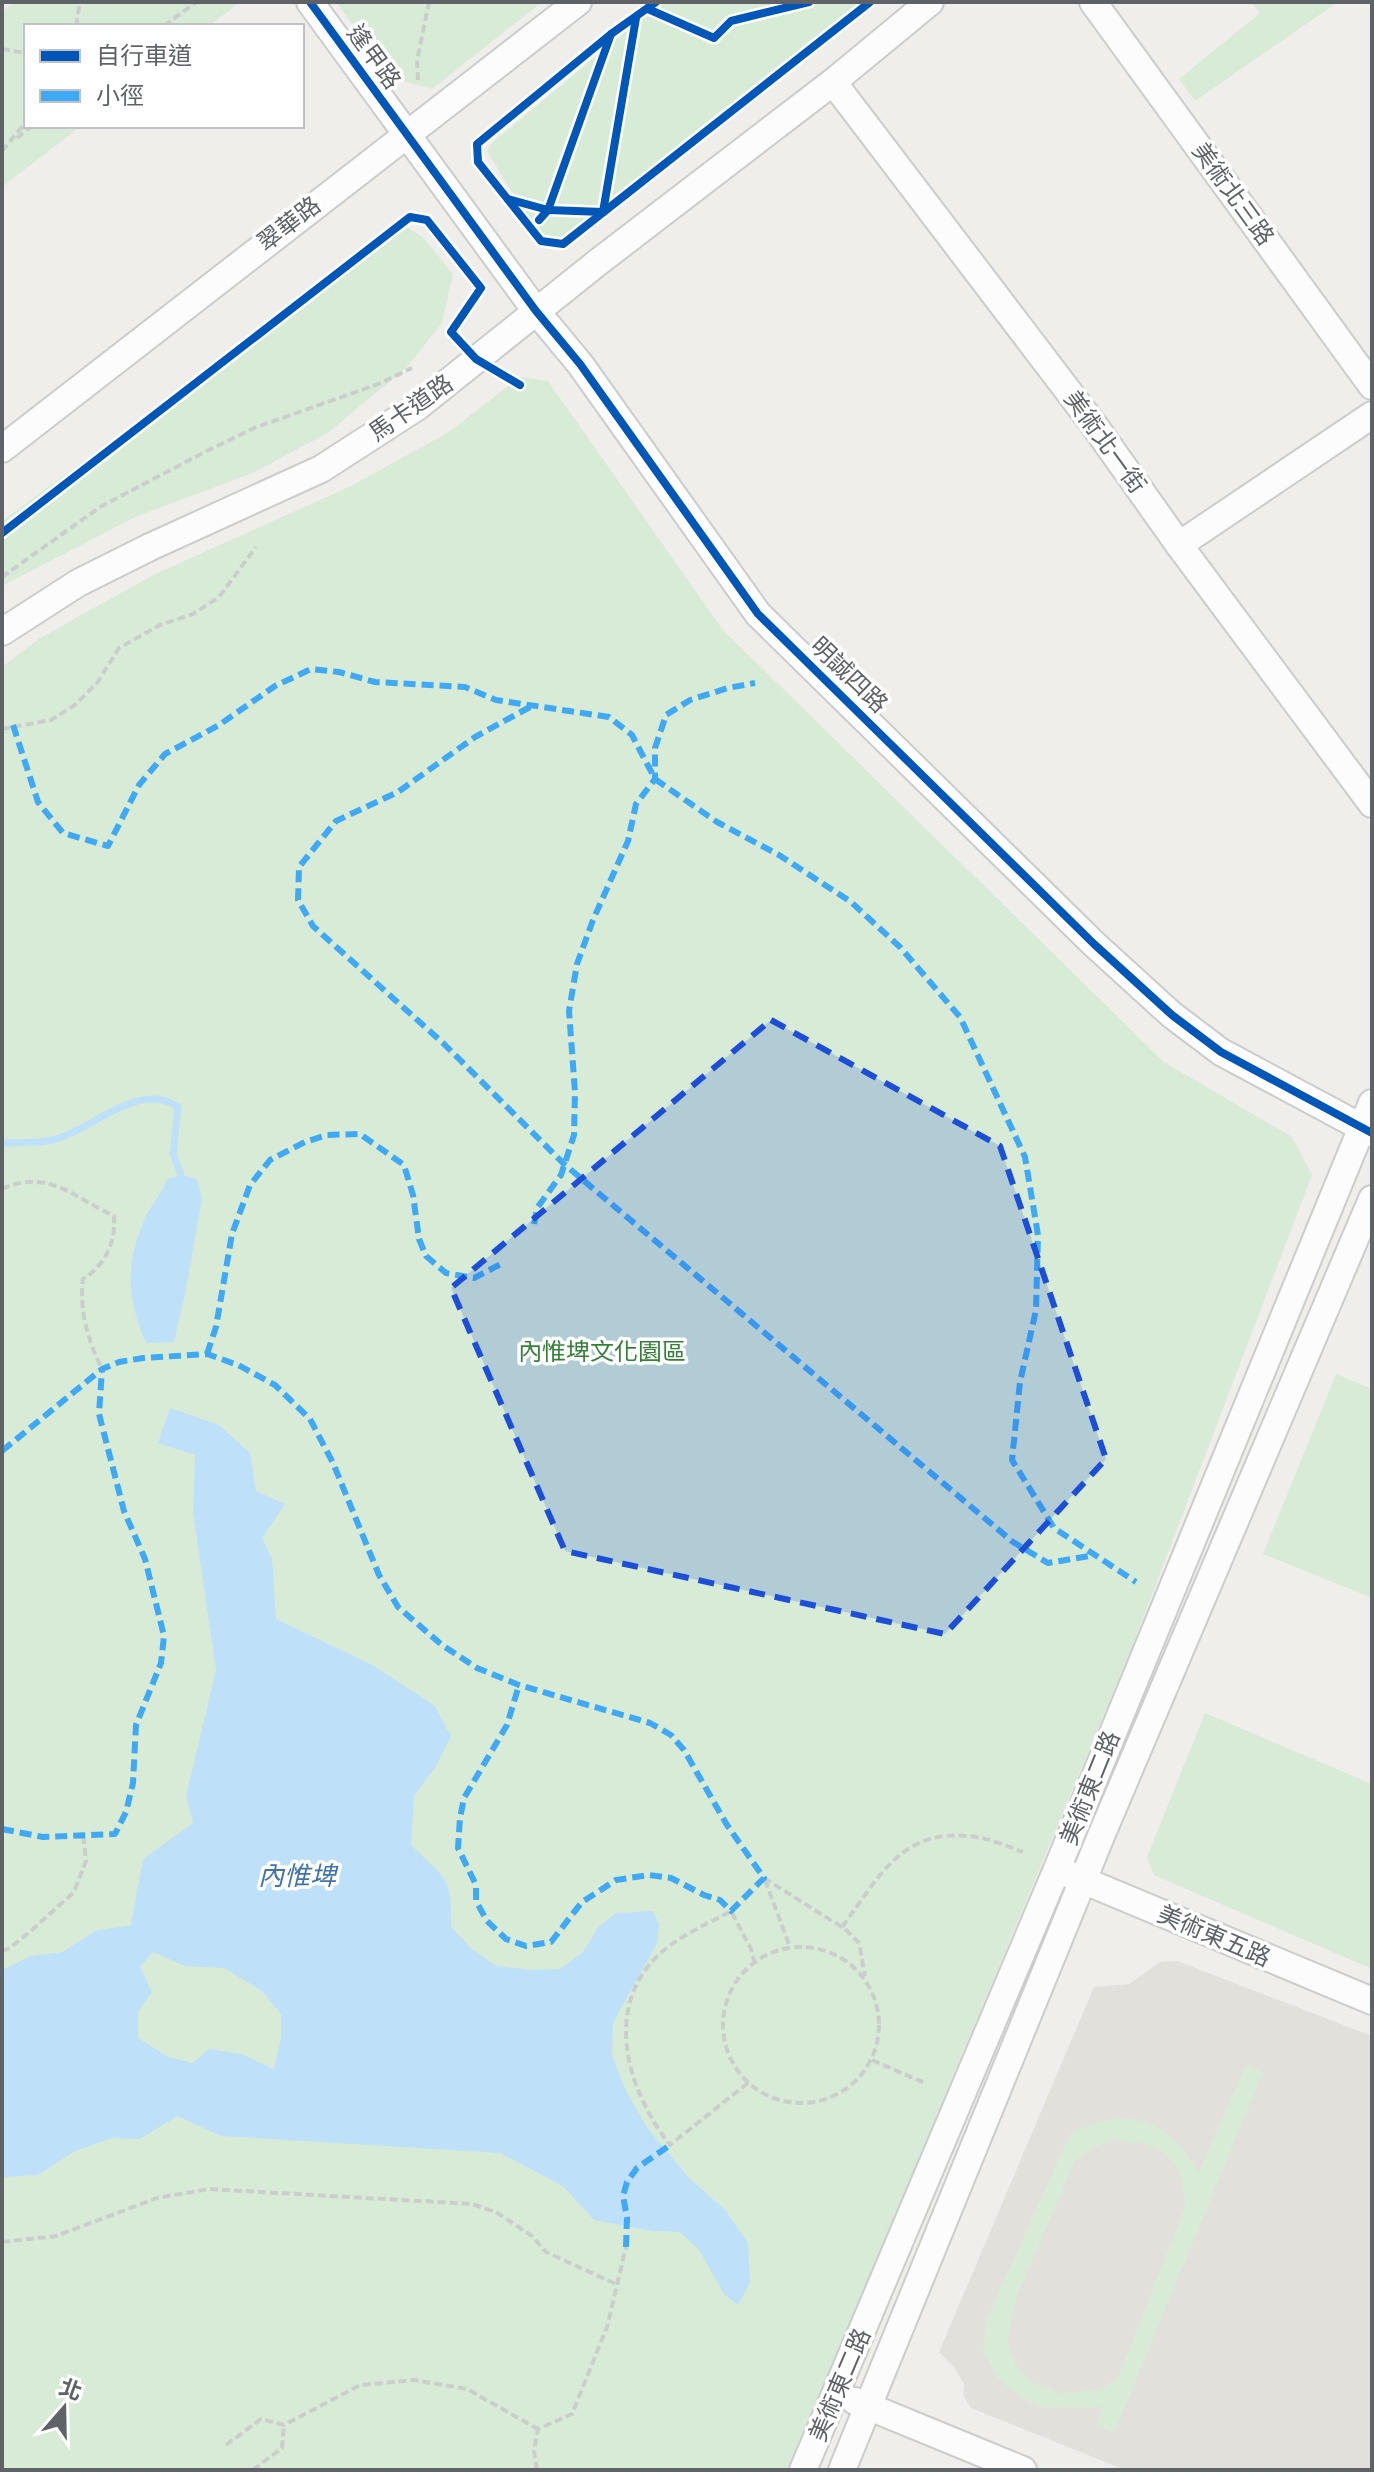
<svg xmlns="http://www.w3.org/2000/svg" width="1374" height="2472" viewBox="0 0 1374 2472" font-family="Ubuntu,'Noto Sans TC',sans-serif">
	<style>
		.education { fill: #e2e0da }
		.green { fill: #d8ebd6; fill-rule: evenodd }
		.water { fill: #bfe0f9; fill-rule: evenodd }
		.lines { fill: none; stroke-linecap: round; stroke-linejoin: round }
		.stream { stroke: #bfe0f9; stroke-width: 7 }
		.minor-casing { stroke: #cbcccc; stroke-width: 30 }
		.path { stroke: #cacfcc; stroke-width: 4; stroke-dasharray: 8 4; stroke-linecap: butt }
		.minor { stroke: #fdfcfc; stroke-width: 26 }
		.quiet { stroke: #3fa9f5; stroke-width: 6; stroke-dasharray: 12 6; stroke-linecap: butt }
		.cycleway-casing { stroke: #fff; stroke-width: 13 }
		.cycleway { stroke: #0057b8; stroke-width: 8 }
		.marked { fill: #1d4ed8; fill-opacity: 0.2; stroke: #1d4ed8; stroke-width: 6; stroke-dasharray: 16 10; stroke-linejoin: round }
		.labels { text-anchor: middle; stroke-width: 7; stroke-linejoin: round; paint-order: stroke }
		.street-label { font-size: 24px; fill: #5f6368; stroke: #fff }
		.park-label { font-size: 24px; fill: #348238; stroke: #fff }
		.water-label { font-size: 26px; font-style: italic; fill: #4174aa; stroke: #fff }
	</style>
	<rect width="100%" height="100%" fill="#efeeea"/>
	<polygon class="education" points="1177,1961 1372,2036 1372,2470 1125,2470 971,2408 963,2395 964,2384 954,2367 939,2352 1094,1987 1129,1984 1160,1962"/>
	<g class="green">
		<polygon points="15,2 240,2 209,26 26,26 26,126 81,126 2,187 2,11"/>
		<polygon points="336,2 542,2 432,89 392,78"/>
		<polygon points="661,2 865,2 559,239 536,231 487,151 492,143"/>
		<polygon points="1251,2 1338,2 1195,101 1179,79 1260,13"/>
		<polygon points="405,226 423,237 453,274 442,323 407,367 329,432 253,473 135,517 2,586 2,521"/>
		<polygon points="520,377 548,381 723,630 1164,1062 1292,1137 1312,1175 1132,1647 789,2470 2,2470 2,667 40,638 153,575 351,486 449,432"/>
		<polygon points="1336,1374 1372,1389 1372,1598 1263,1554"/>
		<polygon points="1205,1713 1372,1784 1372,1969 1154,1875 1147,1857"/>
		<path d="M1246 2065 1263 2072 1114 2433 1096 2426 1102 2407 1044 2408 1019 2397 998 2378 983 2352 986 2321 1070 2134C1127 2105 1168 2117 1198 2173ZM1113 2140C1128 2141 1143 2142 1157 2149 1177 2159 1188 2190 1184 2210L1118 2378 1099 2390 1058 2393 1030 2381 1015 2364 1007 2341 1017 2296 1075 2161 1096 2146Z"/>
	</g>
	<g class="water">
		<path d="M181 1175 197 1179 202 1199 185 1294 174 1342 146 1343C126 1296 125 1263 146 1216 152 1204 162 1192 168 1179Z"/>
		<path d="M170 1408 219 1425 250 1453 256 1491 285 1504 262 1538 272 1559 276 1619 374 1666 435 1706 451 1737 436 1766 414 1796 411 1845C444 1878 453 1876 451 1927L472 1949 496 1966 531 1970 560 1969 583 1952 599 1926 616 1913 653 1911 659 1924 657 1943 613 2023 612 2055 625 2089 646 2126 689 2178 725 2210 748 2243 750 2282 738 2305 724 2294 699 2250 680 2232 652 2231 594 2220 563 2186 500 2153 221 2136 177 2116 140 2139 112 2138 73 2152 38 2175 2 2177V1970L31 1956 63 1952 95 1931 131 1925 143 1859 193 1823 186 1796 216 1670 193 1512 195 1455 158 1443ZM153 1952 185 1966 224 1968 262 1991 281 2014V2037L274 2069 241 2054 209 2049 193 2063 168 2057 138 2038V2012L152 1992 140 1967Z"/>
	</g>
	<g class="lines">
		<path class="stream" d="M2 1143C18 1142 36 1144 52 1140 90 1132 139 1079 178 1107L173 1154 181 1175"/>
		<defs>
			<g id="minor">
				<polyline points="310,2 536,311 580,364 758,614 1094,944 1172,1015 1221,1052 1372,1133"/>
				<polyline points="1093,2 1372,386"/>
				<polyline points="833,82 1094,425 1179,545 1372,804"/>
				<polyline points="2,449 578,2"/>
				<polyline points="1179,545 1372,415"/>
				<polyline points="2,632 78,583 150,547 321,469 417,407 597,263 833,82 930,2"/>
				<polyline points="1068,1874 1372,2001"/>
				<polyline points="855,2401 1023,2470"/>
				<polyline points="803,2470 1057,1869 1372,1103"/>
				<polyline points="842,2470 1101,1836 1372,1199"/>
			</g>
		</defs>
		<use href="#minor" class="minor-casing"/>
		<g class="path">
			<polyline points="76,26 80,2"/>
			<polyline points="164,26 196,2"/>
			<polyline points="2,49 26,53"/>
			<polyline points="418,80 417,61 429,2"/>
			<polyline points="17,138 32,126"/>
			<polyline points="2,151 26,122"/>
			<polyline points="2,577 100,507 201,454 254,428 381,383 412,368"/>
			<polyline points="2,729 51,720 75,705 97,683 119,648 160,625 193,614 219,597 256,547"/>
			<path d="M2 1189C48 1168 75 1198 114 1216 116 1243 105 1265 83 1279 79 1310 88 1341 102 1369"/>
			<polyline points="764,1878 845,1929 859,1943 865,1976"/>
			<polyline points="765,1880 790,1947"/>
			<path d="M842 1927C881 1875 902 1826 976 1837 992 1839 1008 1847 1023 1852"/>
			<circle cx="801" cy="2025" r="78"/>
			<polyline points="2,1951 10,1948 32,1930 74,1892 86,1861 83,1833"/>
			<polyline points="872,2060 927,2084"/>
			<path d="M748 2083 670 2145C631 2095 605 2020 649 1965 669 1940 704 1926 731 1911L751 1949 754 1961"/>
			<polyline points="2,2242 56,2236 157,2198 209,2189 472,2204 496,2212 532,2236 546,2252 618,2285"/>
			<polyline points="226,2445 261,2419 284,2425 360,2385 414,2380 467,2389 538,2429"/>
			<polyline points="253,2470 282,2448 284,2425"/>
			<polyline points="537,2470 534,2451 538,2429 572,2414 607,2327 626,2247"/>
		</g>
		<use href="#minor" class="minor"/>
		<g class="quiet">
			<polyline points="530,707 475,737 398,792 336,821 299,867 298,900 313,926 444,1044 564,1164 1013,1542 1048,1563 1095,1555"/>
			<polyline points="13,725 38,802 63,833 108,846 139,785 165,754 219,725 275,686 311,669 339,672 375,682 465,687 496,700 609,717 632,735 655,779 717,822 779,855 851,902 900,947 960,1017 1025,1157 1038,1235 1036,1310 1020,1382 1012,1460 1054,1528 1136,1582"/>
			<polyline points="534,1224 537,1208 561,1175 574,1135 575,1092 569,1011 577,964 593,920 628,841 636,804 655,779 655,748 666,715 690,700 728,688 755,683"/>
			<polyline points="207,1354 216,1327 232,1234 250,1185 270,1160 305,1142 327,1135 360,1134 404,1165 413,1195 419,1239 426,1256 446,1273 474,1278 501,1264"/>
			<polyline points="2,1451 102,1369 119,1362 143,1358 207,1354 238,1365 275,1385 310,1419 333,1463 379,1575 398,1607 442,1645 477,1668 519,1685 650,1723 671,1735 684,1750 727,1825 764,1878 731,1911 720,1900 704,1895 671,1878 649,1875 616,1880 582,1902 551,1942 526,1946 506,1939 487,1921 476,1901 476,1885 458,1848 460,1818 464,1798 507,1725 519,1685"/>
			<polyline points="2,1829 43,1837 115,1834 126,1812 133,1783 136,1725 161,1663 164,1636 145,1559 124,1511 99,1414 102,1369"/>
			<polyline points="626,2247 627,2218 623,2196 627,2182 637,2168 670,2145"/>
		</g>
		<defs>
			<g id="cycleway">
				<polyline points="310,2 536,311 580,364 758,614 1094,944 1172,1015 1221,1052 1372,1133"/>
				<polyline points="656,2 611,34 477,144 478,162 541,241 563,244 870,2"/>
				<polyline points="648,9 714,38 731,21 809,2"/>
				<polyline points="508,199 548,210 603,212 636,18"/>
				<polyline points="539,220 548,210 611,34"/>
				<polyline points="2,533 410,217 427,220 481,288 451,332 476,359 520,385"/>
			</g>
		</defs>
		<use href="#cycleway" class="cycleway-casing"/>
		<use href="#cycleway" class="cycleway"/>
	</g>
	<path class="marked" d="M771 1020 1000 1146 1106 1459 945 1634 565 1551 451 1288Z"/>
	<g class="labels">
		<g class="street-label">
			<text transform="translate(374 57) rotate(54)" y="8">逢甲路</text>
			<text transform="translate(1233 194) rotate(54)" y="8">美術北三路</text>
			<text transform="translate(289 224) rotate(-38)" y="8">翠華路</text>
			<text transform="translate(411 408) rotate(-35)" y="8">馬卡道路</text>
			<text transform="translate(1105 442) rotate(54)" y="8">美術北一街</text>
			<text transform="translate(849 675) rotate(44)" y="8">明誠四路</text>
			<text transform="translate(1090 1788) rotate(-68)" y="8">美術東二路</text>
			<text transform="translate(1214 1936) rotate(23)" y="8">美術東五路</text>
			<text transform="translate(840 2385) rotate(-67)" y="8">美術東二路</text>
		</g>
		<g class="park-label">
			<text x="602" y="1360">內惟埤文化園區</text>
		</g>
		<g class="water-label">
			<text x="297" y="1885">內惟埤</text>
		</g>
	</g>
	<rect width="1374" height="2472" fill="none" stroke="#5f6368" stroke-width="8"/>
	<rect x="24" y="24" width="280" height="104" fill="#ffffff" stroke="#bfc1c3" stroke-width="2"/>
	<rect x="40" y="50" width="40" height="12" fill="#0057b8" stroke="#bfc1c3" stroke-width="2"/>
	<text x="96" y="64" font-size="24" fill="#5f6368">自行車道</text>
	<rect x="40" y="90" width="40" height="12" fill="#3fa9f5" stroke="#bfc1c3" stroke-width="2"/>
	<text x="96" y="104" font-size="24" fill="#5f6368">小徑</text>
	<g transform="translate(64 2408) rotate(20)" stroke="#ffffff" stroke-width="6" paint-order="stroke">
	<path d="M0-6L14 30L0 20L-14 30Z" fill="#5f6368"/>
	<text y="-12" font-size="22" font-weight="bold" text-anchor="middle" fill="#5f6368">北</text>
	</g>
</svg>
